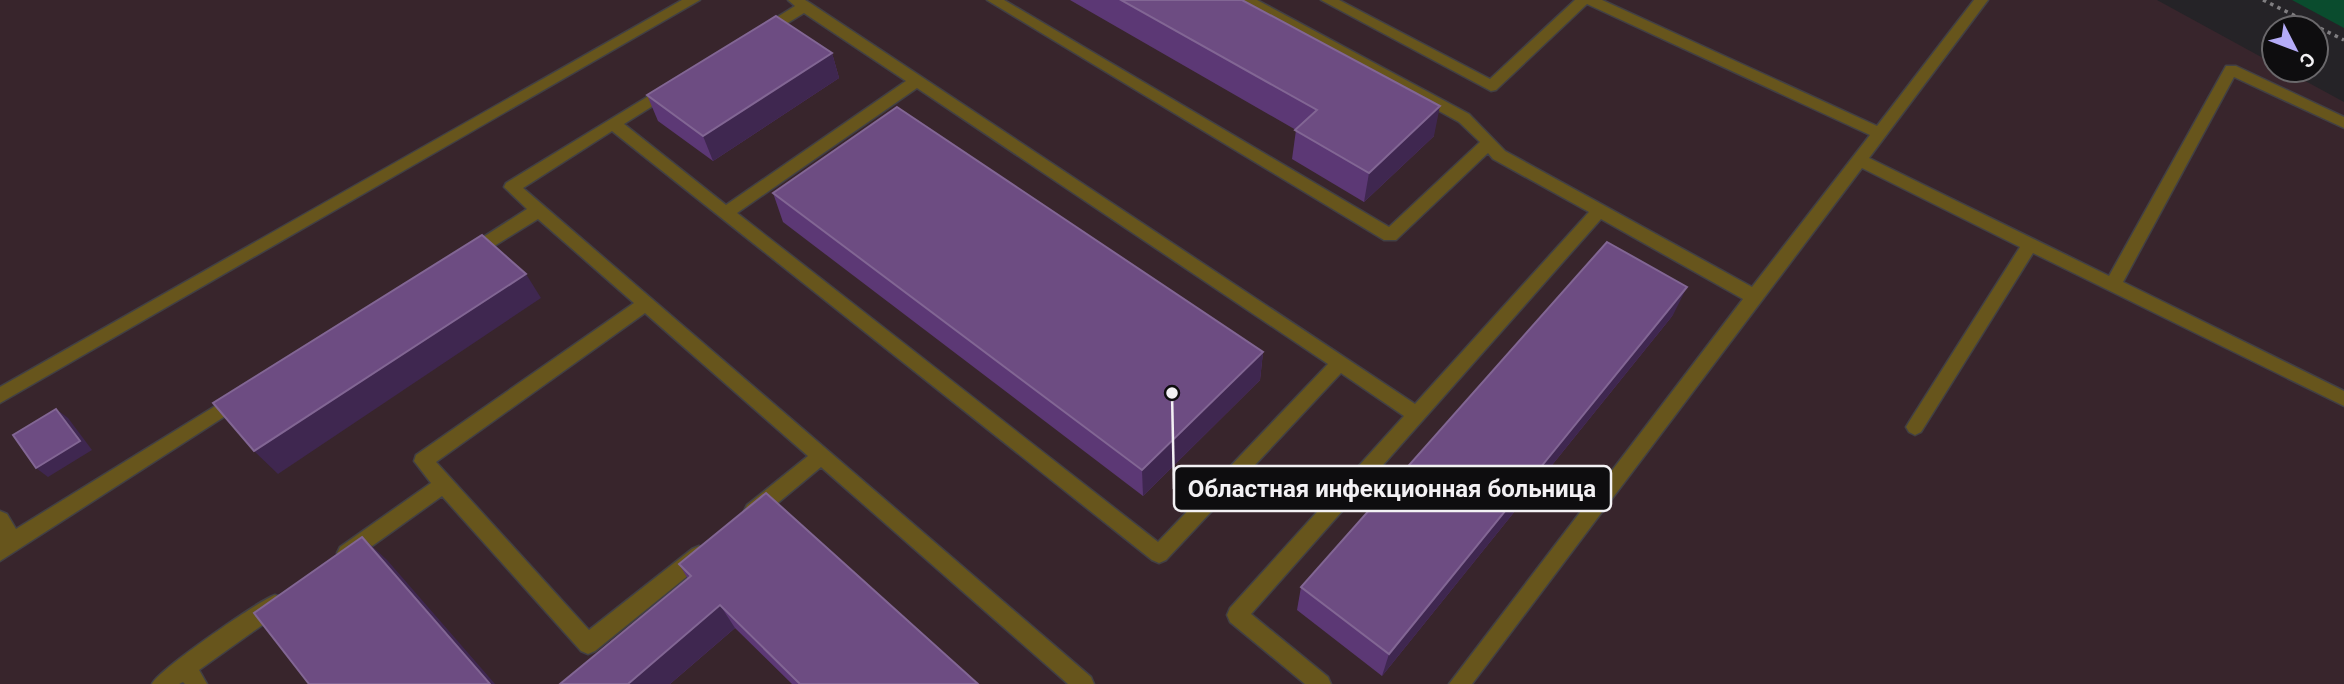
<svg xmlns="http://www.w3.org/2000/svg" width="2344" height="684" viewBox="0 0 2344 684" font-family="Roboto,sans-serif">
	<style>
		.medical { fill: #38252c }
		.green { fill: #0a4c2e }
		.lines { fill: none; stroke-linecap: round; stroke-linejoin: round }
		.service-casing { stroke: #424044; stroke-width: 3 }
		.path { stroke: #807e81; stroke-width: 3.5; stroke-dasharray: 3.5 4.5; stroke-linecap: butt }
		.service { fill: #67551c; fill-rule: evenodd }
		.wall { fill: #5c3875 }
		.shaded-wall { fill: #3f2750 }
		.building { fill: #6d4c82; stroke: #826694; stroke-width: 2 }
		.leader { fill: none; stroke: #f3f1f4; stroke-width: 2.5 }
		.callout-dot { fill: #f3f1f4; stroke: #0e0d0f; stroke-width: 2.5 }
		.callout { fill: #0e0d0f; stroke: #f3f1f4; stroke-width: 2.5 }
		.callout-label { font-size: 24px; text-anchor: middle; font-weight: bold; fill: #f3f1f4 }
	</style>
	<rect width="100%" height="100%" fill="#252327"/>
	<polygon class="medical" points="0,0 2157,0 2274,64 2274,70 2285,70 2344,102 2344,684 0,684"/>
	<polygon class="green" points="2292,0 2344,0 2344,28"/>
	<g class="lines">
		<defs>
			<g id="service">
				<polygon points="682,0 700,0 0,403 0,387"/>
				<path d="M788 0H805L810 3 1415 404 1589 212 1493 159 1488 153 1396 240H1384L987 0H1004L1389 227 1480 142 1459 122 1239 0H1257L1469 114 1505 151 1752 287 1870 135 1587 4 1496 90 1491 91 1321 0H1339L1490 79 1575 0H1602L1877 126 1974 0H1988L1869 158 2109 276 2226 66H2236L2344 117V128L2234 77 2123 282 2344 391V406L2033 253 1921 432 1915 435 1909 432 1906 427 1909 422 2020 247 1862 168 1472 684H1449L1743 299 1601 219 1251 614 1328 677 1331 684H1305L1230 622 1227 615 1230 608 1404 416 1341 373 1166 560 1159 563 1152 560 612 131 523 188 1091 677 1094 684H1068L821 467 761 517 754 519 747 517 744 511 747 505 808 456 645 313 436 462 589 630 692 549 699 546 706 549 709 555 706 561 595 651 588 654 581 651 442 496 354 559 347 562 340 559 337 553 340 547 431 483 414 461 416 455 634 303 538 219 475 258H463L461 254 463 250 527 209 504 187 506 183 670 83 675 84 677 88 675 92 624 124 726 205 906 81 804 13 768 35H758V29L795 6ZM917 88 1328 364 1158 542 737 213Z"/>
				<polygon points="238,392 244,394 247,399 244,404 0,561 0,511 7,514 16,529"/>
				<path d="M275 595 282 597 285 604 282 611 199 670 207 684H185L183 682 179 684H152C157 671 258 601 275 595Z"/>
			</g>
		</defs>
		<use href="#service" class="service-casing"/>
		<polyline class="path" points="2263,0 2344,40"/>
		<use href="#service" class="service"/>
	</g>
	<g class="wall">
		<polygon points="1070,0 1242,0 1434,136 1364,202 1292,159 1296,130"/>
		<polygon points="832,53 839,78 713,161 658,121 647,95"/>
		<polygon points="773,193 1263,352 1260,380 1143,496 783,222"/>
		<polygon points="1673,315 1382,676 1297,610 1301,587"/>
		<polygon points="679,564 978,684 792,684 735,628 670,684 560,684 688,579"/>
	</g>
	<g class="shaded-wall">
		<polygon points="832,53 839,78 713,161 703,136"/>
		<polygon points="1440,106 1434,136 1364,202 1369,173"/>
		<polygon points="526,274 541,298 278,474 254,451"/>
		<polygon points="1687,287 1673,315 1382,676 1389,654"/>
		<polygon points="1263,352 1260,380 1143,496 1142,470"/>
		<polygon points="56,409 68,418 92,450 48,477 36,468"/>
		<polygon points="362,537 387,560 495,684 490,684"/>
		<polygon points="720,605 735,628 670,684 628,684"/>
	</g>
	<g class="building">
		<polygon points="1121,0 1242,0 1440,106 1369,173 1295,130 1317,110"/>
		<polygon points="776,16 832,53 703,136 647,95"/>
		<polygon points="897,107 1263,352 1142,470 773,193"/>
		<polygon points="482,235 526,274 254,451 213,403"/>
		<polygon points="1607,242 1687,287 1389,654 1301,587"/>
		<polygon points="56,409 80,441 36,468 13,435"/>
		<polygon points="766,493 978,684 800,684 720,605 628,684 560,684 691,576 679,564"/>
		<polygon points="362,537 490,684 309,684 254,613"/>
	</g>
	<path class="leader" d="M1172 393L1174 489"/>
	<circle class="callout-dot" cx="1172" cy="393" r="7"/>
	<rect class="callout" x="1174" y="466" width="437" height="45" rx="7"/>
	<g class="callout-label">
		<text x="1392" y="497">Областная инфекционная больница</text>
	</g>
	<g transform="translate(2295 49) rotate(132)"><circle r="33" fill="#0e0d0f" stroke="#6a686b" stroke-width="2"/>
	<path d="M0-5L12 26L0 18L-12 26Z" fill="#b5acf8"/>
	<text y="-10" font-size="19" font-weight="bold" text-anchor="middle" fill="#f3f1f4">С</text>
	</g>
</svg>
